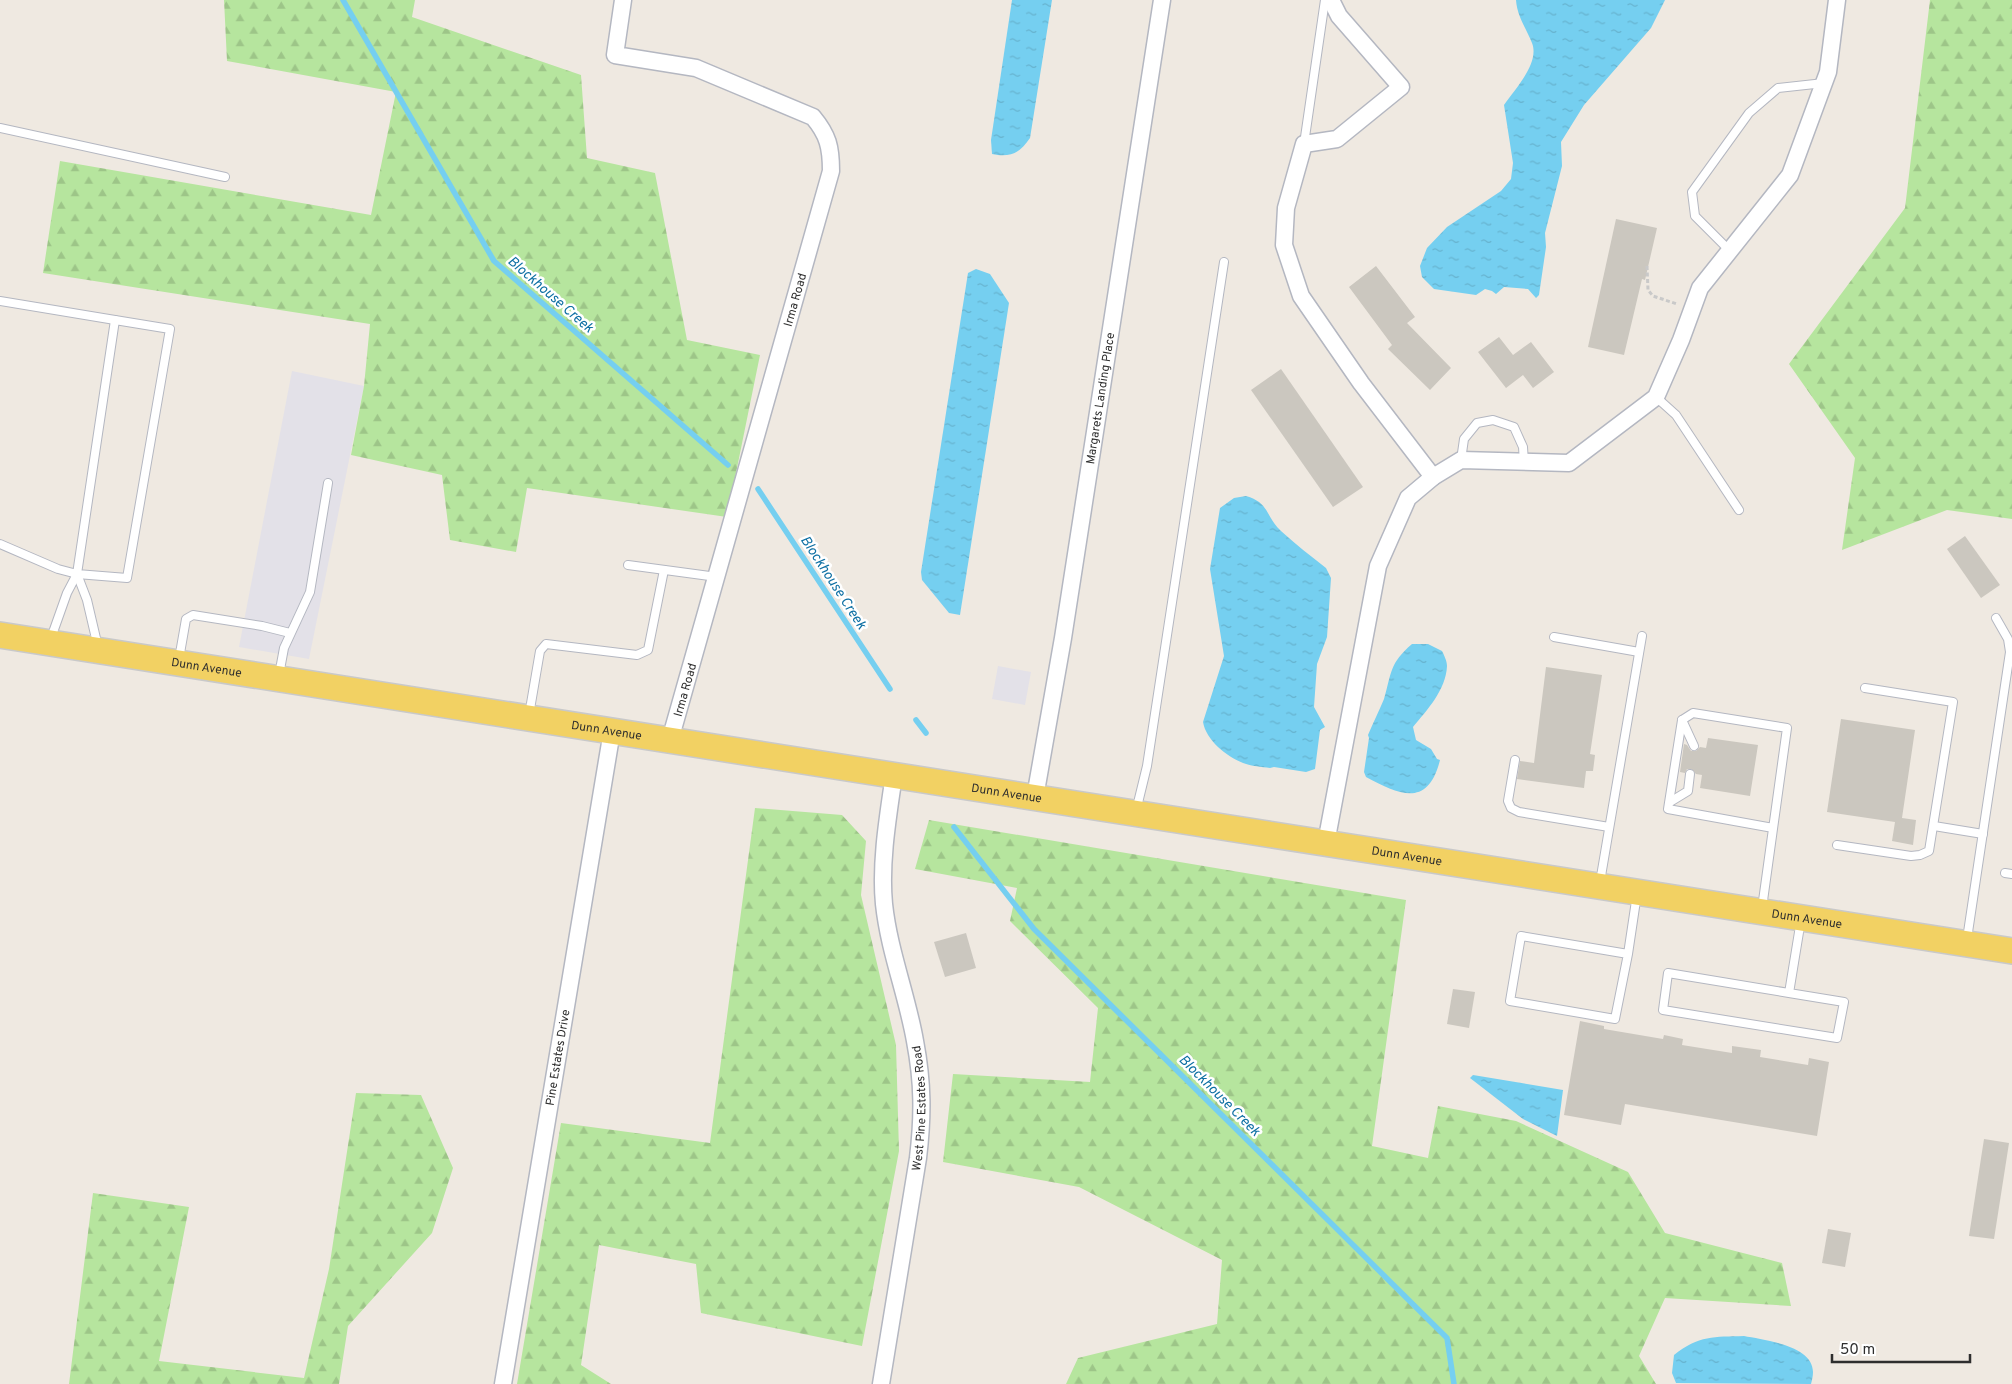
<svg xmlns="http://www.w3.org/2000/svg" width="2012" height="1384" viewBox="0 0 2012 1384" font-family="Overpass,sans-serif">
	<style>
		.industrial { fill: #e3e1e8 }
		.forest { fill: url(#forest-firs) }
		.water { fill: url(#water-ripples) }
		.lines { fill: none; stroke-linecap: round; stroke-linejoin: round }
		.stream { stroke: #75cff0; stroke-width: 5.5 }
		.building { fill: #cbc7bf }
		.service-casing { stroke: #b4b7c1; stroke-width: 10 }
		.minor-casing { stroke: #b4b7c1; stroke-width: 19 }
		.primary-casing { stroke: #c9c9c9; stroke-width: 28 }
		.path { stroke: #c9c9c9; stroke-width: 3; stroke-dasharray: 4 2.5; stroke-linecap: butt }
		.service { stroke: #fff; stroke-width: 8 }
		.minor { stroke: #fff; stroke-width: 16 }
		.primary { stroke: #f2d163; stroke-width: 25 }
		.labels { text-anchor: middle; stroke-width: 5; stroke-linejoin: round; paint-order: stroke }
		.street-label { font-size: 12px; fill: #2e2e2e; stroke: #fff }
		.water-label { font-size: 14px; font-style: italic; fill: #0d6fa3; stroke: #fff }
	</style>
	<defs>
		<pattern id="forest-firs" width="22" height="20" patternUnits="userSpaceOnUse" patternTransform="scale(1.25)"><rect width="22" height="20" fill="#b6e59e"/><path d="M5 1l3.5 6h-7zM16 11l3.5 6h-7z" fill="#9dc588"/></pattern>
		<pattern id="water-ripples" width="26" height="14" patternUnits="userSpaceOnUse" patternTransform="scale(1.25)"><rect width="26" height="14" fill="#75cff0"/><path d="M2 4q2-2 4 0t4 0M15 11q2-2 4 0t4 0" fill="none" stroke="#66b2ce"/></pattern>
	</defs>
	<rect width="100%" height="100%" fill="#efe9e1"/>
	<g class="industrial">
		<polygon points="292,371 364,386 309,659 239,647"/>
		<polygon points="998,666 1031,672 1025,705 992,699"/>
	</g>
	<g class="forest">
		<polygon points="224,0 415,0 412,17 581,75 587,158 655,173 687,340 760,355 727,517 527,488 516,552 450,540 442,475 351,455 364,386 370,324 43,273 60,161 371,215 396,92 227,61"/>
		<polygon points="1930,0 2012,0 2012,519 1947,510 1842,550 1855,458 1789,364 1905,208"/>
		<polygon points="755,808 842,815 866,841 861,895 896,1045 899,1151 862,1346 701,1313 696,1264 599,1245 581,1365 611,1384 517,1384 561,1123 710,1143"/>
		<polygon points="929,820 1406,900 1372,1146 1428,1158 1438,1106 1516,1121 1628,1172 1665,1233 1782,1263 1791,1306 1665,1298 1639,1356 1656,1384 1066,1384 1078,1358 1217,1324 1222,1260 1079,1187 943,1162 953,1074 1090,1082 1098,1008 1010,921 1017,888 915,869"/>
		<polygon points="356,1093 421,1095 453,1168 432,1233 348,1326 339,1384 69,1384 93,1193 189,1207 159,1361 304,1378 329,1269"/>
	</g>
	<g class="water">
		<path d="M1012 0H1052L1030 138C1020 153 1010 158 992 154L991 140Z"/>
		<path d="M1516 0H1665L1651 28 1584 105 1561 142 1562 166 1545 233 1546 247 1539 295 1536 298 1528 289 1504 287 1496 294 1492 291 1485 289 1476 295 1434 289 1422 277 1420 266 1427 248 1447 227 1501 191 1511 179 1513 163 1504 105C1515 89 1540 63 1532 43 1526 28 1517 16 1516 0Z"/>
		<polygon points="976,269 990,274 1009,303 960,615 949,613 922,580 921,572 968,273"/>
		<path d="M1246 496C1270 503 1265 516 1281 531 1295 544 1311 556 1326 568L1331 578 1327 637 1317 664 1314 707 1325 727 1320 730 1315 769 1306 772 1274 767 1270 768C1262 767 1251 766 1243 763 1226 756 1206 740 1203 722L1224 656 1210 569 1220 508 1234 498Z"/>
		<path d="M1412 644H1428L1442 651C1444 655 1447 661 1447 666 1446 690 1427 710 1413 727L1416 740 1431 749 1437 759 1440 760C1428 808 1400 795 1366 777L1364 772 1369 738 1368 735C1373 723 1379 711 1384 699 1392 672 1389 664 1412 644Z"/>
		<polygon points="1473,1075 1563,1090 1557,1136 1523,1119 1470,1078"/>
		<path d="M1744 1336C1764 1340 1813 1345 1813 1372 1813 1376 1812 1380 1811 1384L1676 1383 1672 1373 1674 1355C1699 1335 1714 1337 1744 1336Z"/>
	</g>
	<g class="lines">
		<g class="stream">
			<polyline points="343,0 494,261 728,465"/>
			<polyline points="758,489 890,689"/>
			<polyline points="916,720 926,733"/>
			<polyline points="954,827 1034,929 1447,1338 1454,1384"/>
		</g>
	</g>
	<g class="building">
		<polygon points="1616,219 1657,228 1645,280 1642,279 1624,355 1588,347"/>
		<polygon points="1376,266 1415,317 1407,323 1451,368 1430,390 1388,349 1392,345 1349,287"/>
		<polygon points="1499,337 1513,355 1531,342 1554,372 1533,388 1523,375 1506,388 1478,352"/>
		<polygon points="1281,369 1363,487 1333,507 1251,390"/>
		<polygon points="1965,536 2000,585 1981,598 1947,549"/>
		<polygon points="1546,667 1602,675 1590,754 1595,755 1593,771 1586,771 1584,788 1517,779 1520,761 1534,763"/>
		<polygon points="1841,719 1915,730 1902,818 1916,820 1913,845 1892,841 1895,822 1827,812"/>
		<polygon points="1708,738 1758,745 1750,796 1700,788 1702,775 1696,774 1691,769 1687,769 1685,773 1680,772 1684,744 1687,745 1691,751 1696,751 1700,747 1706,748"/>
		<polygon points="966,933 976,968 945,977 934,942"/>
		<polygon points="1453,989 1475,992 1469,1028 1447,1024"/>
		<polygon points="1580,1021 1604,1026 1604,1029 1663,1039 1664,1035 1683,1039 1682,1045 1732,1053 1732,1046 1761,1050 1760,1057 1808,1065 1809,1058 1829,1062 1817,1136 1625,1104 1621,1125 1564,1115"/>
		<polygon points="1984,1139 2009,1143 1994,1239 1969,1236"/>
		<polygon points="1828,1229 1851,1233 1845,1267 1822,1263"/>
	</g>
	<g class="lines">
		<defs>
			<g id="service">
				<polyline points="0,128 225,177"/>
				<polyline points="1304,144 1325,0"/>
				<polyline points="1729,250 1695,216 1692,192 1749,113 1778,88 1824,83"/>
				<polyline points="0,301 115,320"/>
				<polyline points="1656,397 1676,415 1739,510"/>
				<polyline points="1461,460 1464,439 1477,423 1493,420 1514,427 1523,447 1524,462"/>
				<polyline points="0,544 58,569 77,574 127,578 170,329 115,320 77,574 67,593 51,638"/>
				<polyline points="628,565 717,577"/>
				<polyline points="77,574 87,600 98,647"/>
				<polyline points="1554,637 1639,652"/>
				<polyline points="179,659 186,619 193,615 262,626 290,633"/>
				<polyline points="279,675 284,648 310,592 328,483"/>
				<polyline points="529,715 540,651 546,644 637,655 648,650 664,570"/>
				<polyline points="1682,720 1694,746"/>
				<polyline points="1515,760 1508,801 1511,808 1519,812 1609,827"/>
				<polyline points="1670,802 1688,791 1690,774"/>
				<polyline points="1136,811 1147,766 1224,262"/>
				<polyline points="1934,826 1983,834"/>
				<polyline points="1837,845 1911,856 1920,855 1929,851 1953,702 1865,688"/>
				<polyline points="2005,873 2012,874"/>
				<polyline points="1600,882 1642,636"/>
				<polyline points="1762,908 1787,728 1693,713 1682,720 1668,809 1773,828"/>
				<polyline points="1967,939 2010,652 2008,639 1996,618"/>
				<polyline points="1628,954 1521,936 1510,1001 1615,1019 1628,954 1637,894"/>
				<polyline points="1789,993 1668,973 1663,1010 1837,1038 1844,1002 1789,993 1801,920"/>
			</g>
			<g id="minor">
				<path d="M623 0 615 55 696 68 813 117C828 135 831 147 831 171L670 740"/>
				<polyline points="1331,0 1339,16 1401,87 1337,139 1304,144 1286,208 1284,245 1301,296 1361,383 1433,477"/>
				<path id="s1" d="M1035 797 1063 638 1162 0"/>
				<polyline points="1326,843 1378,566 1408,498 1433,477 1461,460 1569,463 1656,397 1681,340 1700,288 1790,175 1828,72 1837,0"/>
				<path id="s2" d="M503 1384 612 731"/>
				<path id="s3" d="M881 1384 918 1158C923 1116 923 1083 915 1041 907 995 889 951 884 904 880 863 888 816 894 775"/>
			</g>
			<g id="primary">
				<path id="s4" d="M0 635 2012 951"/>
			</g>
		</defs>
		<use href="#service" class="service-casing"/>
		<use href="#minor" class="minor-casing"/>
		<use href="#primary" class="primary-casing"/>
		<polyline class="path" points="1647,266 1648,290 1653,296 1677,304"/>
		<use href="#service" class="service"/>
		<use href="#minor" class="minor"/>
		<use href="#primary" class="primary"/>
	</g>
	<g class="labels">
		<g class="street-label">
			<text transform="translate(795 300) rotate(-74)" y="4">Irma Road</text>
			<text dy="4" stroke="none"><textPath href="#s1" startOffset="404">Margarets Landing Place</textPath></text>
			<text dy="4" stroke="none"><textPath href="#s4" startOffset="209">Dunn Avenue</textPath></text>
			<text transform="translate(685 690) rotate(-74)" y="4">Irma Road</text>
			<text dy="4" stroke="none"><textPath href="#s4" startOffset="614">Dunn Avenue</textPath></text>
			<text dy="4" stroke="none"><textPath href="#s4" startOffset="1019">Dunn Avenue</textPath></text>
			<text dy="4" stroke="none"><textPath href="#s4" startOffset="1424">Dunn Avenue</textPath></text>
			<text dy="4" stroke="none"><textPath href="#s4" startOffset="1829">Dunn Avenue</textPath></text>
			<text dy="4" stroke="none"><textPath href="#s2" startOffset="331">Pine Estates Drive</textPath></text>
			<text dy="4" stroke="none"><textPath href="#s3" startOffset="279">West Pine Estates Road</textPath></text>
		</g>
		<g class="water-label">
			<text transform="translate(551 294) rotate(41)" y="5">Blockhouse Creek</text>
			<text transform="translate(834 582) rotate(57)" y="5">Blockhouse Creek</text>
			<text transform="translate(1220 1095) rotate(45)" y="5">Blockhouse Creek</text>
		</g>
	</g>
	<path d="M1832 1354v8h138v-8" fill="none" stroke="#2e2e2e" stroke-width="2.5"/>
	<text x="1840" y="1354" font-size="15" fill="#2e2e2e" stroke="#ffffff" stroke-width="4" paint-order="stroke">50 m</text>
</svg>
